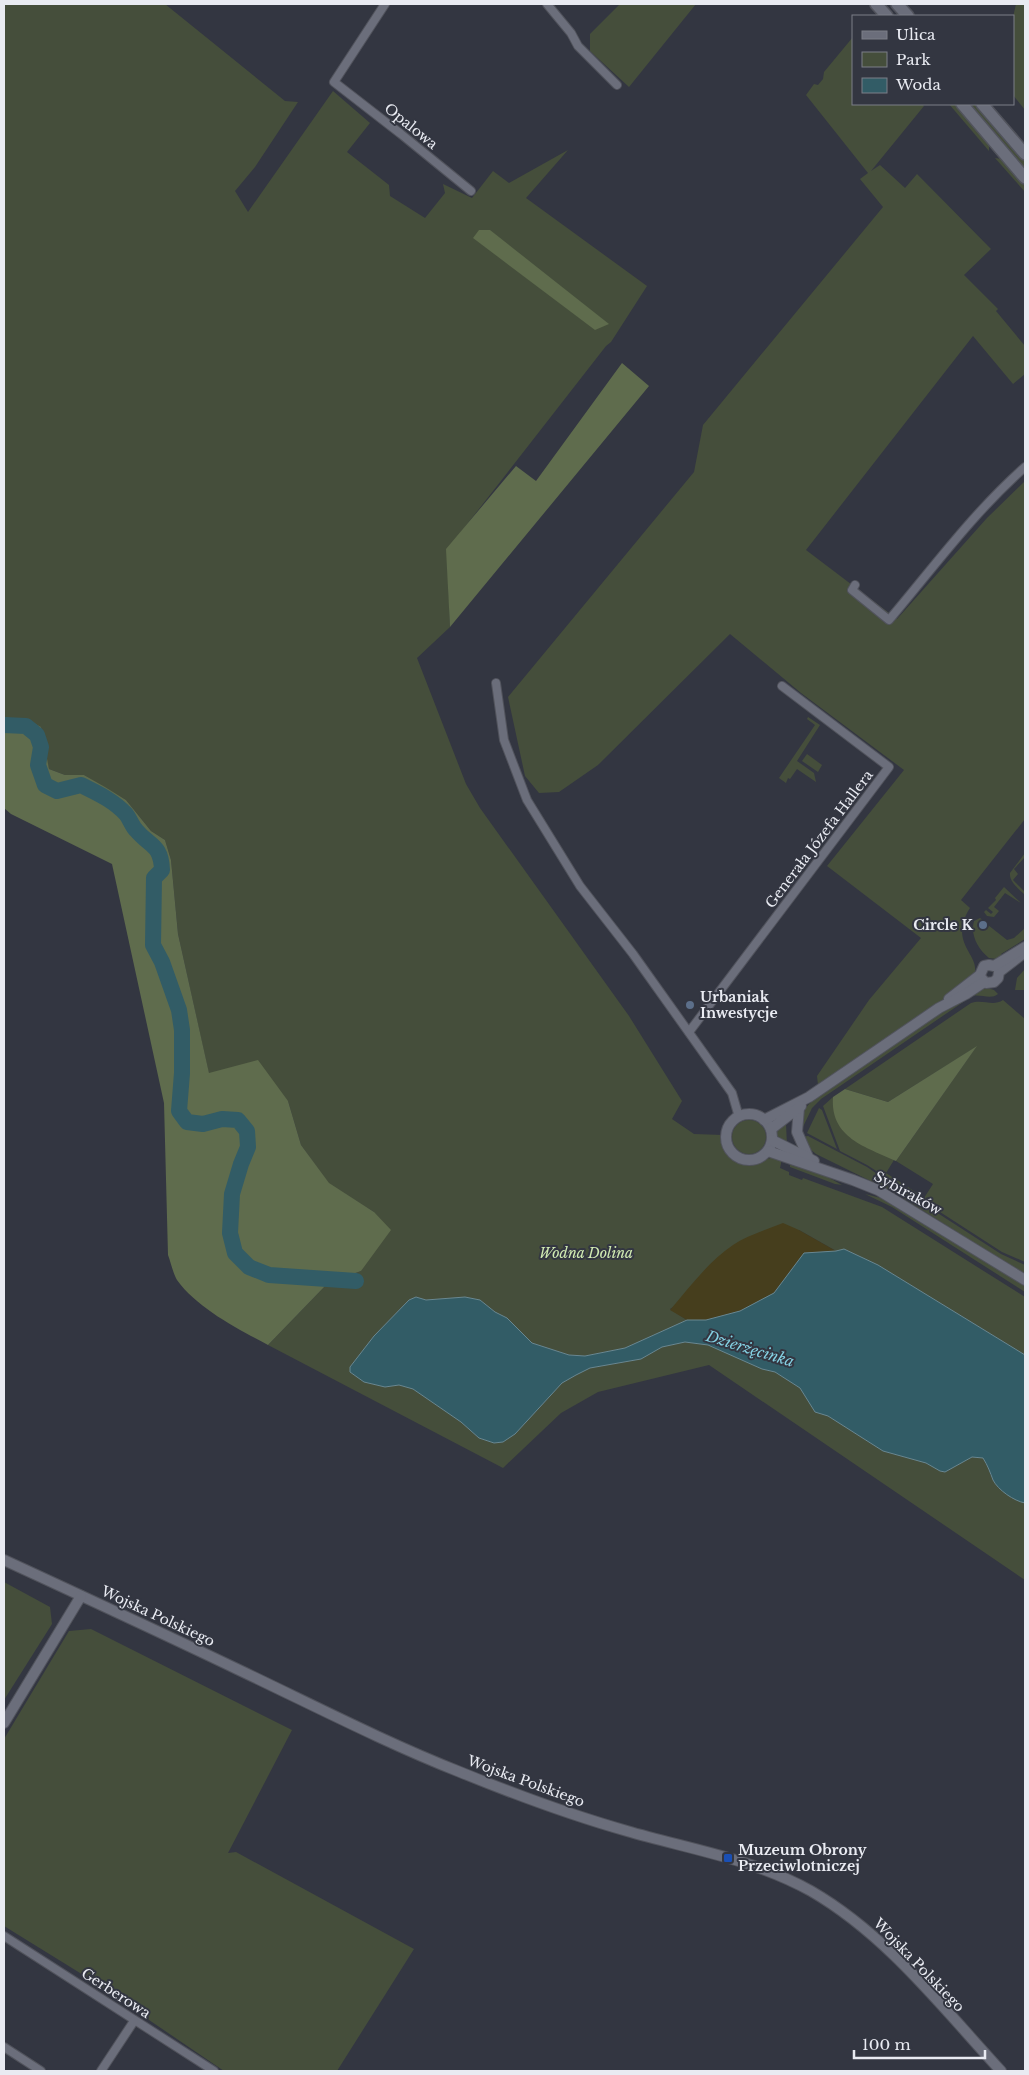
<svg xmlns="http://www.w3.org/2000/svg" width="1029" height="2075" viewBox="0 0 1029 2075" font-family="'Libre Baskerville',serif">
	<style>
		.green { fill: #454e3b }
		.forest { fill: #5f6c4d }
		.sand { fill: #463e1d }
		.water { fill: #325c66; stroke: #698790 }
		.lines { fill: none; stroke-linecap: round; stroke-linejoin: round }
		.river { stroke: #325c66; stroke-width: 16 }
		.minor-casing { stroke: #51535c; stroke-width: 10 }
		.tertiary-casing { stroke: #51535c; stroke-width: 12 }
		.secondary-casing { stroke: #51535c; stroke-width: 14 }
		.minor { stroke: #6b6e7b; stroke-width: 8 }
		.tertiary { stroke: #6b6e7b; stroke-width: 10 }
		.secondary { stroke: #6b6e7b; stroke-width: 11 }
		.service-dot { fill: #5c6f8a; stroke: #333641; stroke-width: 2 }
		.transit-dot { fill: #1a4fb4; stroke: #333641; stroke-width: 2 }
		.labels { text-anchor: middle; stroke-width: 4; stroke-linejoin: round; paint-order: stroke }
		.street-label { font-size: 14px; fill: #e9ebf2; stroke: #333641 }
		.poi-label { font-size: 14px; font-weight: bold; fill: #e9ebf2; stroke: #333641; text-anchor: start }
		.park-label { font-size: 14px; font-style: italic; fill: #d1ebb2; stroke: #333641 }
		.water-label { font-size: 15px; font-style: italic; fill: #84d1e3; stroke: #333641 }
	</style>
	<rect width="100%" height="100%" fill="#333641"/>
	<g class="green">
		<path d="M4 4H165L285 101 298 102 255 167 235 191 248 212 333 91 370 123 347 152 389 185 390 196 425 218 445 193 443 184 472 198 493 171 509 183 568 150 526 198 647 286 611 342 606 346 447 550 450 627 417 658 466 784 480 808 629 1016 682 1101 672 1119 694 1134 723 1135C723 1151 734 1165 751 1164 764 1162 767 1155 782 1159L780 1168 789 1172V1175L802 1180 803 1178 882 1207 1025 1297V1355L878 1265 844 1249 836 1251 799 1230 670 1309 687 1320 625 1348 585 1356 569 1355 532 1343 507 1318 495 1312 480 1300H426L416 1297 409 1300 374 1336 350 1367V1372L364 1382 385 1387 399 1385 413 1389 461 1422 479 1438 494 1443 503 1442 515 1434 562 1383 576 1375 590 1368 641 1359 662 1347 685 1342 708 1345 762 1369 775 1372 800 1388 815 1412 828 1416 883 1451 926 1463 940 1471 945 1472 972 1457 983 1458C988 1465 989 1472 993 1480 997 1486 1018 1502 1025 1503V1580L709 1365 598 1392 561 1413 503 1468 268 1345 328 1283 361 1271 374 1212 329 1184 301 1145 288 1101 209 1074 178 934 171 860 165 840 151 831 126 800 84 775H65L49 769 45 754V741L30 721 4 717Z"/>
		<polygon points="620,4 696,4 629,87 590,51 590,34"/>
		<polygon points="1016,4 1025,4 1025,110 1013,95 1013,17"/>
		<path d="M853 37V104H922L924 106 871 171 880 165 905 188 917 174 991 249 964 275 998 309 996 311 1025 346V374L1013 384 973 336 806 550 897 619 987 518 1025 481V819L961 900 970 908C947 944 982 955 974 975L943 1000 818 1085 817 1076 869 1000 921 938 827 866 904 770 801 693 730 634 598 765 559 792 539 793 525 776 508 697 694 472 703 425 883 207 860 179 868 173 806 95 814 84 818 85 823 79 824 72Z"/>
		<polygon points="949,104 955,104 989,144 989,151"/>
		<polygon points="967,104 976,104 1025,161 1025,171"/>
		<polygon points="995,158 1002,159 1025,186 1025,192"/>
		<polygon points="808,717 820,725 797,761 814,773 816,782 797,769 790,779 788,778 786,783 779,778 815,725 807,719"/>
		<polygon points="807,754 822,765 818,772 802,761"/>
		<path d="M1025 853V857L1014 869 1018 874 1013 880 1025 892V895C1019 889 1009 882 1010 873Z"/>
		<polygon points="1004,887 1021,903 1005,893 994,907 999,911 994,917 987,916 984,912 986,910 991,914 993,912 988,908 996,900 995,898"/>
		<path d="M980 918 983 920 978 926 982 930 988 925 1007 940 1014 938 1025 928V939L1001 954 1002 957 997 959 989 958C978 949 970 935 974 921Z"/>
		<polygon points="1025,969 1025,990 1015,990 1017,978"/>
		<path d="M984 987 994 990 998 994C991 1000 981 994 972 996L821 1099 812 1108 802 1129C801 1116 804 1108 813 1100L951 1005Z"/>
		<path d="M1003 1000 1025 1019V1262L1002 1252 906 1190 908 1187 924 1198 933 1184 896 1161 894 1160 886 1173 903 1184 901 1187 867 1165 840 1151 823 1106 833 1097V1105L896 1161 976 1047 888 1102 845 1089 971 1003C983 999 993 1007 1003 1000Z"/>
		<polygon points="819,1108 822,1110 837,1149 807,1133"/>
		<circle cx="749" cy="1137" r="17"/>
		<polygon points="786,1124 787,1145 777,1138 776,1134 779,1128"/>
		<polygon points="808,1136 867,1167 899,1189 895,1193 816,1154 810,1149 802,1137"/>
		<polygon points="790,1162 815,1170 842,1185 835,1184 790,1167"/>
		<polygon points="905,1192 1001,1254 1025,1265 1025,1275 903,1198"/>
		<polygon points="865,1194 885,1199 898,1206 1025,1286 1025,1292 892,1207"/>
		<polygon points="4,1582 50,1607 52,1624 4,1700"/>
		<polygon points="91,1629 292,1730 228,1853 236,1852 414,1949 337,2071 224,2071 80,1973 4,1926 4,1739 69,1631"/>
	</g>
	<g class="forest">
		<polygon points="479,230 490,230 609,324 595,330 473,238"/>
		<polygon points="622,363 649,386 450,627 446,549 516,466 536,481"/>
		<path d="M4 717 30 721 41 727 49 769 65 775H84L105 787 126 800 151 831 165 840 171 860 178 934 209 1073 258 1060 288 1101 301 1145 329 1183 374 1212 391 1230 361 1271 328 1283 268 1345C238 1329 197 1308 177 1280 173 1273 171 1263 168 1255L164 1103 112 864 11 814 4 808Z"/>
		<path d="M977 1046 896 1161C866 1147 830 1138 833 1097L845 1089 888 1102Z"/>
	</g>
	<path class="sand" d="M783 1223 799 1230 836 1251 804 1253 774 1293 740 1311 706 1320H687L670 1310C689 1288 708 1262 733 1245 748 1235 766 1230 783 1223Z"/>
	<path class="water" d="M844 1249 878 1265 1025 1355V1503C1014 1501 998 1490 993 1480 990 1472 988 1466 983 1458L972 1457 945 1472 940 1471 926 1463 883 1451 828 1416 815 1412 800 1388 775 1372 762 1369 708 1345 685 1342 662 1347 641 1359 590 1368 576 1375 562 1383 515 1434 503 1442 494 1443 479 1438 461 1422 413 1389 399 1385 385 1387 364 1382 350 1372V1367L374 1336 409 1300 416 1297 426 1300 465 1297 480 1300 495 1312 507 1318 532 1343 569 1355 585 1356 625 1348 687 1320H706L740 1311 774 1293 804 1253 836 1251Z"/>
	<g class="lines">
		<path class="river" d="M4 725 26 726 37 735 41 747 38 765 45 785 57 791 81 785C97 793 113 800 126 814 130 819 132 826 136 830 150 847 161 844 162 870L154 878 153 945 162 962 179 1010 182 1030V1073L179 1111 187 1122 203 1124 222 1119 238 1120 247 1131 248 1147 241 1164 232 1194 230 1233 235 1253 249 1267 269 1275 356 1281"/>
		<defs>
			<g id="minor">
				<polyline points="385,4 334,82 401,134 471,191"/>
				<polyline points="547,4 571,33 578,46 617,85"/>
				<path d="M855 585 852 590 889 620C933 568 974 512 1025 467"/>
				<polyline points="496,683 504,740 527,800 580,886 633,954 732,1093 739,1117"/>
				<polyline points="689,1032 889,767 782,686"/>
				<polyline points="4,1936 214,2071"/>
				<polyline points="4,2047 41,2071"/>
				<polyline points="101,2071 134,2021"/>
			</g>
			<g id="tertiary">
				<polyline points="981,978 986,983 994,982 998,978 999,972 1025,952"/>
				<polyline points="949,999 980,975 984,966 989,965 994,966 1025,947"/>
				<polyline points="799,1108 797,1132 809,1159"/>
				<circle cx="749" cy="1137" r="23"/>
				<polyline points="764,1120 809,1097 939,1008 966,994 984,982"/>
				<polyline points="771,1129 801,1106"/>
				<polyline points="772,1140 814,1161"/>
				<polyline points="768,1151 853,1180 878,1190 1025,1280"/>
				<path d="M4 1560C82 1596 160 1632 237 1669 311 1704 384 1742 460 1772 514 1794 570 1815 627 1831 689 1849 754 1859 811 1891 887 1935 942 2007 1001 2071"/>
				<polyline points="4,1723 81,1596"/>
			</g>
			<g id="secondary">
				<polyline points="876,4 887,16"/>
				<polyline points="897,4 908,16"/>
				<polyline points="962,104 1025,178"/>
				<polyline points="982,104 1025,154"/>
			</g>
		</defs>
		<use href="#minor" class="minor-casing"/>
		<use href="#tertiary" class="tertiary-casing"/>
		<use href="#secondary" class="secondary-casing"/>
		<use href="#minor" class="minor"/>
		<use href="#tertiary" class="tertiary"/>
		<use href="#secondary" class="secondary"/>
	</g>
	<g class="service-dot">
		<circle cx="983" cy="925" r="5"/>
		<circle cx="690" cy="1005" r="5"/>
	</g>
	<rect class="transit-dot" x="723" y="1853" width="10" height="10" rx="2.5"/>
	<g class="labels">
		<g class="street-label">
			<text transform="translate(411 126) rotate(39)" y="5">Opalowa</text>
			<text transform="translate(819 839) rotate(-53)" y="5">Generała Józefa Hallera</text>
			<text transform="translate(908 1193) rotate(29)" y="5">Sybiraków</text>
			<text transform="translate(158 1616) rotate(25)" y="5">Wojska Polskiego</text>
			<text transform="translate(526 1781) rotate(20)" y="5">Wojska Polskiego</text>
			<text transform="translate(919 1965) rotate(46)" y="5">Wojska Polskiego</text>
			<text transform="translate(116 1993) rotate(33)" y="5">Gerberowa</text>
		</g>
		<g class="poi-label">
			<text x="973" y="930" text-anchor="end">Circle K</text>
			<text x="700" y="1002">Urbaniak<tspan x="700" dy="16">Inwestycje</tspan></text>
			<text x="738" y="1855">Muzeum Obrony<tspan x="738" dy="16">Przeciwlotniczej</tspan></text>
		</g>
		<g class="park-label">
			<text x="586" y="1258">Wodna Dolina</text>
		</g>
		<g class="water-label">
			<text transform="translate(750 1349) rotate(17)" y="5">Dzierżęcinka</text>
		</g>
	</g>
	<rect width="1029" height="2075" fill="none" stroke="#e9ebf2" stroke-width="10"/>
	<rect x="852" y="15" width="162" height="90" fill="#333641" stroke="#7c7e88"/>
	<rect x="862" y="31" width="25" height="8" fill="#6b6e7b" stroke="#7c7e88"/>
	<text x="896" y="40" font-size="15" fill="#e9ebf2">Ulica</text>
	<rect x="862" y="52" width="25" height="15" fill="#454e3b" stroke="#7c7e88"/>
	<text x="896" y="65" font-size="15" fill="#e9ebf2">Park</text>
	<rect x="862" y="78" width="25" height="15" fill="#325c66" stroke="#7c7e88"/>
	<text x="896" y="90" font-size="15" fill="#e9ebf2">Woda</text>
	<path d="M854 2050v8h131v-8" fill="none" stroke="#e9ebf2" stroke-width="2.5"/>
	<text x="862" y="2050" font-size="15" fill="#e9ebf2" stroke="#333641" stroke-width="4" paint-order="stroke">100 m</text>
</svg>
